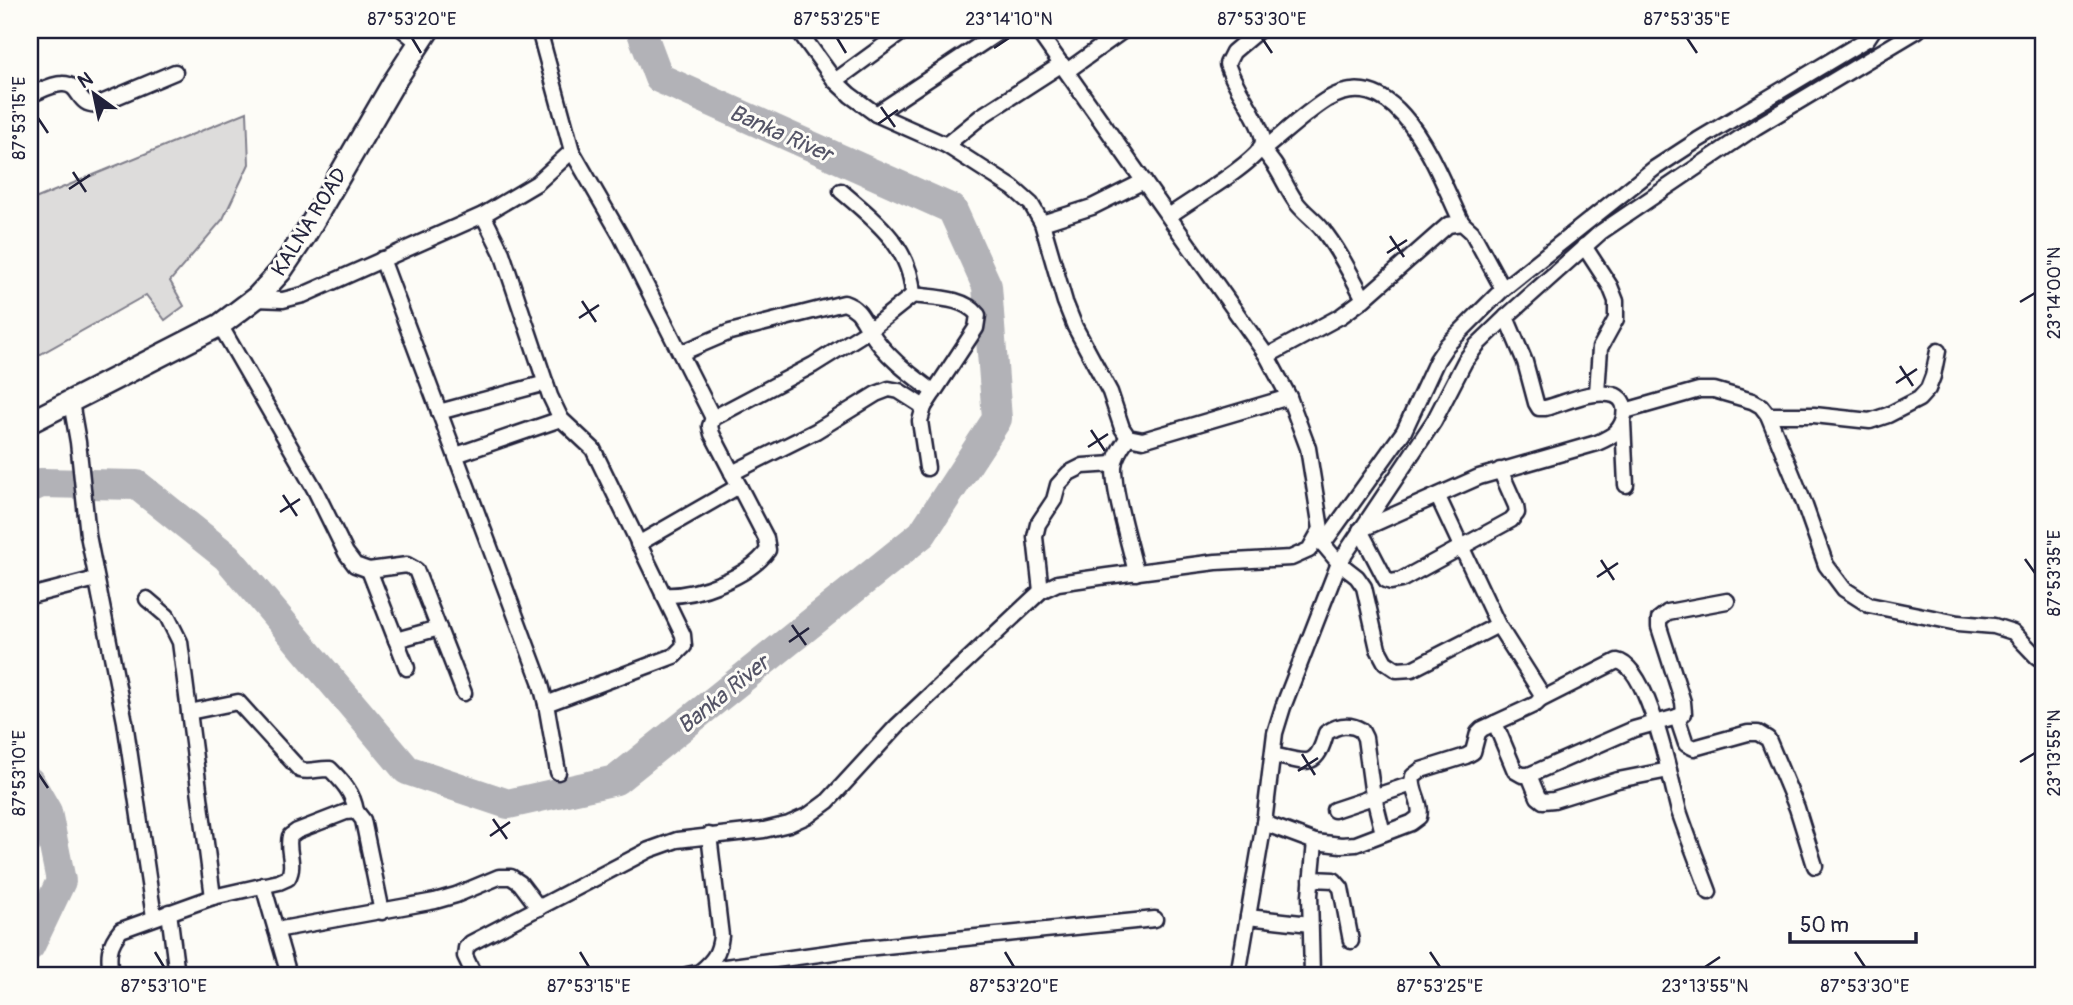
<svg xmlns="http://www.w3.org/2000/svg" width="2073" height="1005" viewBox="0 0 2073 1005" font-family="Pangolin,sans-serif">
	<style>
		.green { fill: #dddcdb; stroke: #807f8b; stroke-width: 2 }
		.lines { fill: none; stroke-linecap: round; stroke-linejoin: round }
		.river { stroke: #b2b2b7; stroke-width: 30 }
		.street-casing { stroke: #22223b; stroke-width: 19 }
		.primary-casing { stroke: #22223b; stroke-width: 26 }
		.street { stroke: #fdfcf7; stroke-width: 14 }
		.primary { stroke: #fdfcf7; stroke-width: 21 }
		.ticks { fill: none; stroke: #22223b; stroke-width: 2.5 }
		.labels { text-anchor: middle; stroke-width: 6; stroke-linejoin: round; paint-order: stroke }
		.street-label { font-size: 21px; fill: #22223b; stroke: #fdfcf7 }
		.water-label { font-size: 23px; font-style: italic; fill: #545466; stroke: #fdfcf7 }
		.neatline { fill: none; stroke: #22223b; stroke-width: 2.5 }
		.ticks-label { font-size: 18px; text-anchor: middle; fill: #22223b }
	</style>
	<rect width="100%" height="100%" fill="#fdfcf7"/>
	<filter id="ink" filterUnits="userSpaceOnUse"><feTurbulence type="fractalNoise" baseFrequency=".0143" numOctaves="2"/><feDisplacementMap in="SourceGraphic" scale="14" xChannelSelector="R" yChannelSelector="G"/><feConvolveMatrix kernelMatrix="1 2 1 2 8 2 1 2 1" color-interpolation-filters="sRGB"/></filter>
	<g filter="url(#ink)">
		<polygon class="green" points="247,112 249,164 223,219 170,281 184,306 165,320 146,295 30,360 30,201"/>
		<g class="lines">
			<g class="river">
				<polyline points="30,488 41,483 137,485 227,557 407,770 508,804 616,780 922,534 997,419 987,286 952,209 659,78 641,30"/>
				<polyline points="30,782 47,812 61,881 30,946"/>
			</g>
			<defs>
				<g id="street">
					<polyline points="403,30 419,43"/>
					<polyline points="539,30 572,151 621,236 713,418"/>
					<polyline points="798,30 835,81 850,95 876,114 946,145 1013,188 1031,204 1042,223 1065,302 1075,327 1110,392 1122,428 1128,437 1143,440 1289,397"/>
					<polyline points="1067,71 1124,30"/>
					<polyline points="835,81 905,30"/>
					<path d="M30 95C40 91 52 84 62 84 82 83 76 108 99 104L175 72"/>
					<polyline points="876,114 1002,30"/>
					<polyline points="946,145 983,115 1062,64"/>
					<path d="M1260 148C1278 164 1283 183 1296 202 1303 212 1314 219 1322 229 1339 250 1351 275 1364 299"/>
					<path d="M1263 150C1283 134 1304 114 1326 100 1400 57 1438 175 1462 223"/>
					<polyline points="483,215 502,253 550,396 561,419 593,449 683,635 684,646 674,656 546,704"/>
					<path d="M1169 216C1191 200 1247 168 1261 148 1264 142 1263 138 1261 132 1253 108 1235 89 1227 64L1233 52 1259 30"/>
					<polyline points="1042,223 1092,207 1144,181"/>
					<polyline points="1584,246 1610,286 1616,301 1616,319 1600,348 1597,393"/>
					<polyline points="382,259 540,681 546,704 558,772"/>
					<path d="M913 295C934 298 964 297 978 315L976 328 924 407 920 421 927 468"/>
					<polyline points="255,299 283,300 303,295 483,215 537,183 572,151"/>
					<polyline points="220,325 314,488 346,553 355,565 369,570 407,565 416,570 464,693"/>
					<path d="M681 353 730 332 844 303C859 308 862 318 870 331 886 357 910 374 934 392"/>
					<polyline points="1267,356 1341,316 1364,299 1448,225 1462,223 1472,232 1503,289"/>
					<polyline points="71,402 78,442 88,535 125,722 154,917"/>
					<polyline points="1625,411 1699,390 1714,390 1752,401 1761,406 1768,415 1804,503 1826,565 1844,589 1869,605 1958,623 1994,626 2013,632 2037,657"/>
					<polyline points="439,412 546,383"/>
					<polyline points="1768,415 1814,415 1870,421 1888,415 1919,399 1928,389 1933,376 1938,351"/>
					<polyline points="1623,422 1626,485"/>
					<path d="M1128 437C1122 446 1115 455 1114 466 1113 492 1130 545 1136 573"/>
					<polyline points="456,455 561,419"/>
					<path d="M1500 470 1516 506 1517 513 1511 520 1401 580 1391 582 1386 580 1360 530 1479 477 1597 443C1604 440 1611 437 1616 432 1627 420 1630 396 1609 394 1588 391 1565 403 1545 408H1539L1536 403 1525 362 1506 317"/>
					<polyline points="732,473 816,431 876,394 889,389 899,391 924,407"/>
					<polyline points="1318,538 1339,563 1357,577 1364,587 1378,649 1385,662 1397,670 1412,669 1498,625"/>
					<polyline points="638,544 739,486"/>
					<polyline points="1323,544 1404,431 1437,360 1447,345 1503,289 1655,168 1698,140 1867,39 1873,30"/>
					<polyline points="369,570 407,668"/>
					<polyline points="1041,591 1035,537 1038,524 1054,500 1058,485 1069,473 1083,466 1114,464"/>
					<path d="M663 595C696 597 749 577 768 550L766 538 712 434 710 426 713 418 813 365 869 330 913 295C911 247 875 220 841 191"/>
					<polyline points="30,596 96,579"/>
					<polyline points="147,599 167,616 180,642 213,897"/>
					<polyline points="396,640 439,628"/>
					<path d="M1540 700 1617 661C1649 666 1671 782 1679 811 1688 838 1699 865 1709 892"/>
					<path d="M189 712 238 702 300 770C311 773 319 768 330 769 343 782 353 793 356 811"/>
					<polyline points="1677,717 1686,744 1694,748 1748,733 1758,733 1768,739 1797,808 1815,866"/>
					<polyline points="1495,723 1515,771 1522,775 1529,775 1634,729 1677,717 1684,713 1683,702 1659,627 1659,619 1668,612 1727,601"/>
					<path d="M1273 755C1305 762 1316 771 1326 733 1338 725 1349 723 1361 730L1365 738 1372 789 1383 833"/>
					<polyline points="1529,775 1538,797 1543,801 1554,800 1618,780 1669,770"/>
					<polyline points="1334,810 1412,784"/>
					<path d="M1264 823 1315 842 1341 845 1356 844 1411 823 1419 817C1423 802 1410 791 1413 776L1421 770 1466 756 1473 752 1478 733 1482 729 1536 704 1540 700 1541 693 1498 625 1438 497"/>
					<polyline points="1311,879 1334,880 1341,888 1351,941"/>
					<polyline points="263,885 289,975"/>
					<polyline points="169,912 177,975"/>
					<polyline points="1248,917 1310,924"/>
					<polyline points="276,930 435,901 456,895 499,877 511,877 520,883 539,908"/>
					<path d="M701 971C714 960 719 953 721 936L709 835"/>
					<path d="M111 975C108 956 108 945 121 930L213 897 279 882 288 878C296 864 286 850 290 836L297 831 346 812 356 811 363 820 382 912"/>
					<polyline points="474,975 465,956 466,948 471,943 649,850 677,840 764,830 789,824 809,815 828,801 897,726 1041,591 1058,583 1107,576 1216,562 1291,558 1309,550 1321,529 1308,448 1289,397 1267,356 1037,30"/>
					<polyline points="687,975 725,967 856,949 1155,919"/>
					<polyline points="1238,975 1264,823 1275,733 1283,707 1339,563 1434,421 1465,361 1477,345 1506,317 1601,232 1756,127 1918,30"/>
					<polyline points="1312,975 1310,895 1315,842"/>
				</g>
				<polyline id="primary" points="30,422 220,325 257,297 280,272 305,235 394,82 428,30"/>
			</defs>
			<use href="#street" class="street-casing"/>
			<use href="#primary" class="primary-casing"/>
			<use href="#street" class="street"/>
			<use href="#primary" class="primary"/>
		</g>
	</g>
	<path class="ticks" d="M412 38 421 53M837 38 846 53M1262 38 1272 53M1687 38 1697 53M994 48 1009 38M881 107 895 127M38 118 48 133M878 124 898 110M73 172 86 192M69 189 90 175M1390 236 1404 257M1387 253 1407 240M582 301 596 322M2020 302 2035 293M579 318 599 305M1900 366 1913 386M1896 383 1917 369M1091 430 1105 451M1088 447 1108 434M283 495 297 516M280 512 300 499M2025 559 2035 573M1601 560 1614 580M1597 577 1618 563M792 625 806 645M789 642 809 628M1302 754 1315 775M2020 762 2035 753M1298 771 1318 758M38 773 48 788M493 819 507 839M490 836 510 822M155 952 164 967M580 952 589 967M1005 952 1014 967M1430 952 1440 967M1855 952 1865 967M1705 967 1720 957"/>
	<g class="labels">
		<g class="street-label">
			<text transform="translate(309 222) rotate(-58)" y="7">KALNA ROAD</text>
		</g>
		<g class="water-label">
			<text transform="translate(781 133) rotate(24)" y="8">Banka River</text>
			<text transform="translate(723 694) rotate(-39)" y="8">Banka River</text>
		</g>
	</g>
	<rect width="2073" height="1005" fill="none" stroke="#fdfcf7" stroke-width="77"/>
	<g transform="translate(94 94) rotate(327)" stroke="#fdfcf7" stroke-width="5" paint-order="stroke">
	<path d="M0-5L12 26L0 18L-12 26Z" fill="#22223b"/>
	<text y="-10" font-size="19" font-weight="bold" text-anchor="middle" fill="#22223b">N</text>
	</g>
	<path d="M1790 932v10h126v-10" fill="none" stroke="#22223b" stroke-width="3.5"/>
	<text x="1800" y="932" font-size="21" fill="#22223b" stroke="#fdfcf7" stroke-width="5" paint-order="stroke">50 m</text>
	<rect x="38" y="38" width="1997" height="929" class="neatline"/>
	<g class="ticks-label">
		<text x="412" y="25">87°53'20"E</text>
		<text x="837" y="25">87°53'25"E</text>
		<text x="1009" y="25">23°14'10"N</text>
		<text x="1262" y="25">87°53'30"E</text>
		<text x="1687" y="25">87°53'35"E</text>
		<text transform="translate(19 118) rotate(-90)" y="6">87°53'15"E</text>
		<text transform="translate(2054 293) rotate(-90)" y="6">23°14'00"N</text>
		<text transform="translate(2054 573) rotate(-90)" y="6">87°53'35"E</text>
		<text transform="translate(2054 753) rotate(-90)" y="6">23°13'55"N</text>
		<text transform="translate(19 773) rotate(-90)" y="6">87°53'10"E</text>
		<text x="164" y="992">87°53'10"E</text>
		<text x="589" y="992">87°53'15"E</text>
		<text x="1014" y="992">87°53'20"E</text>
		<text x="1440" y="992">87°53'25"E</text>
		<text x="1705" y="992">23°13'55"N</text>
		<text x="1865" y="992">87°53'30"E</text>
	</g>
</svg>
